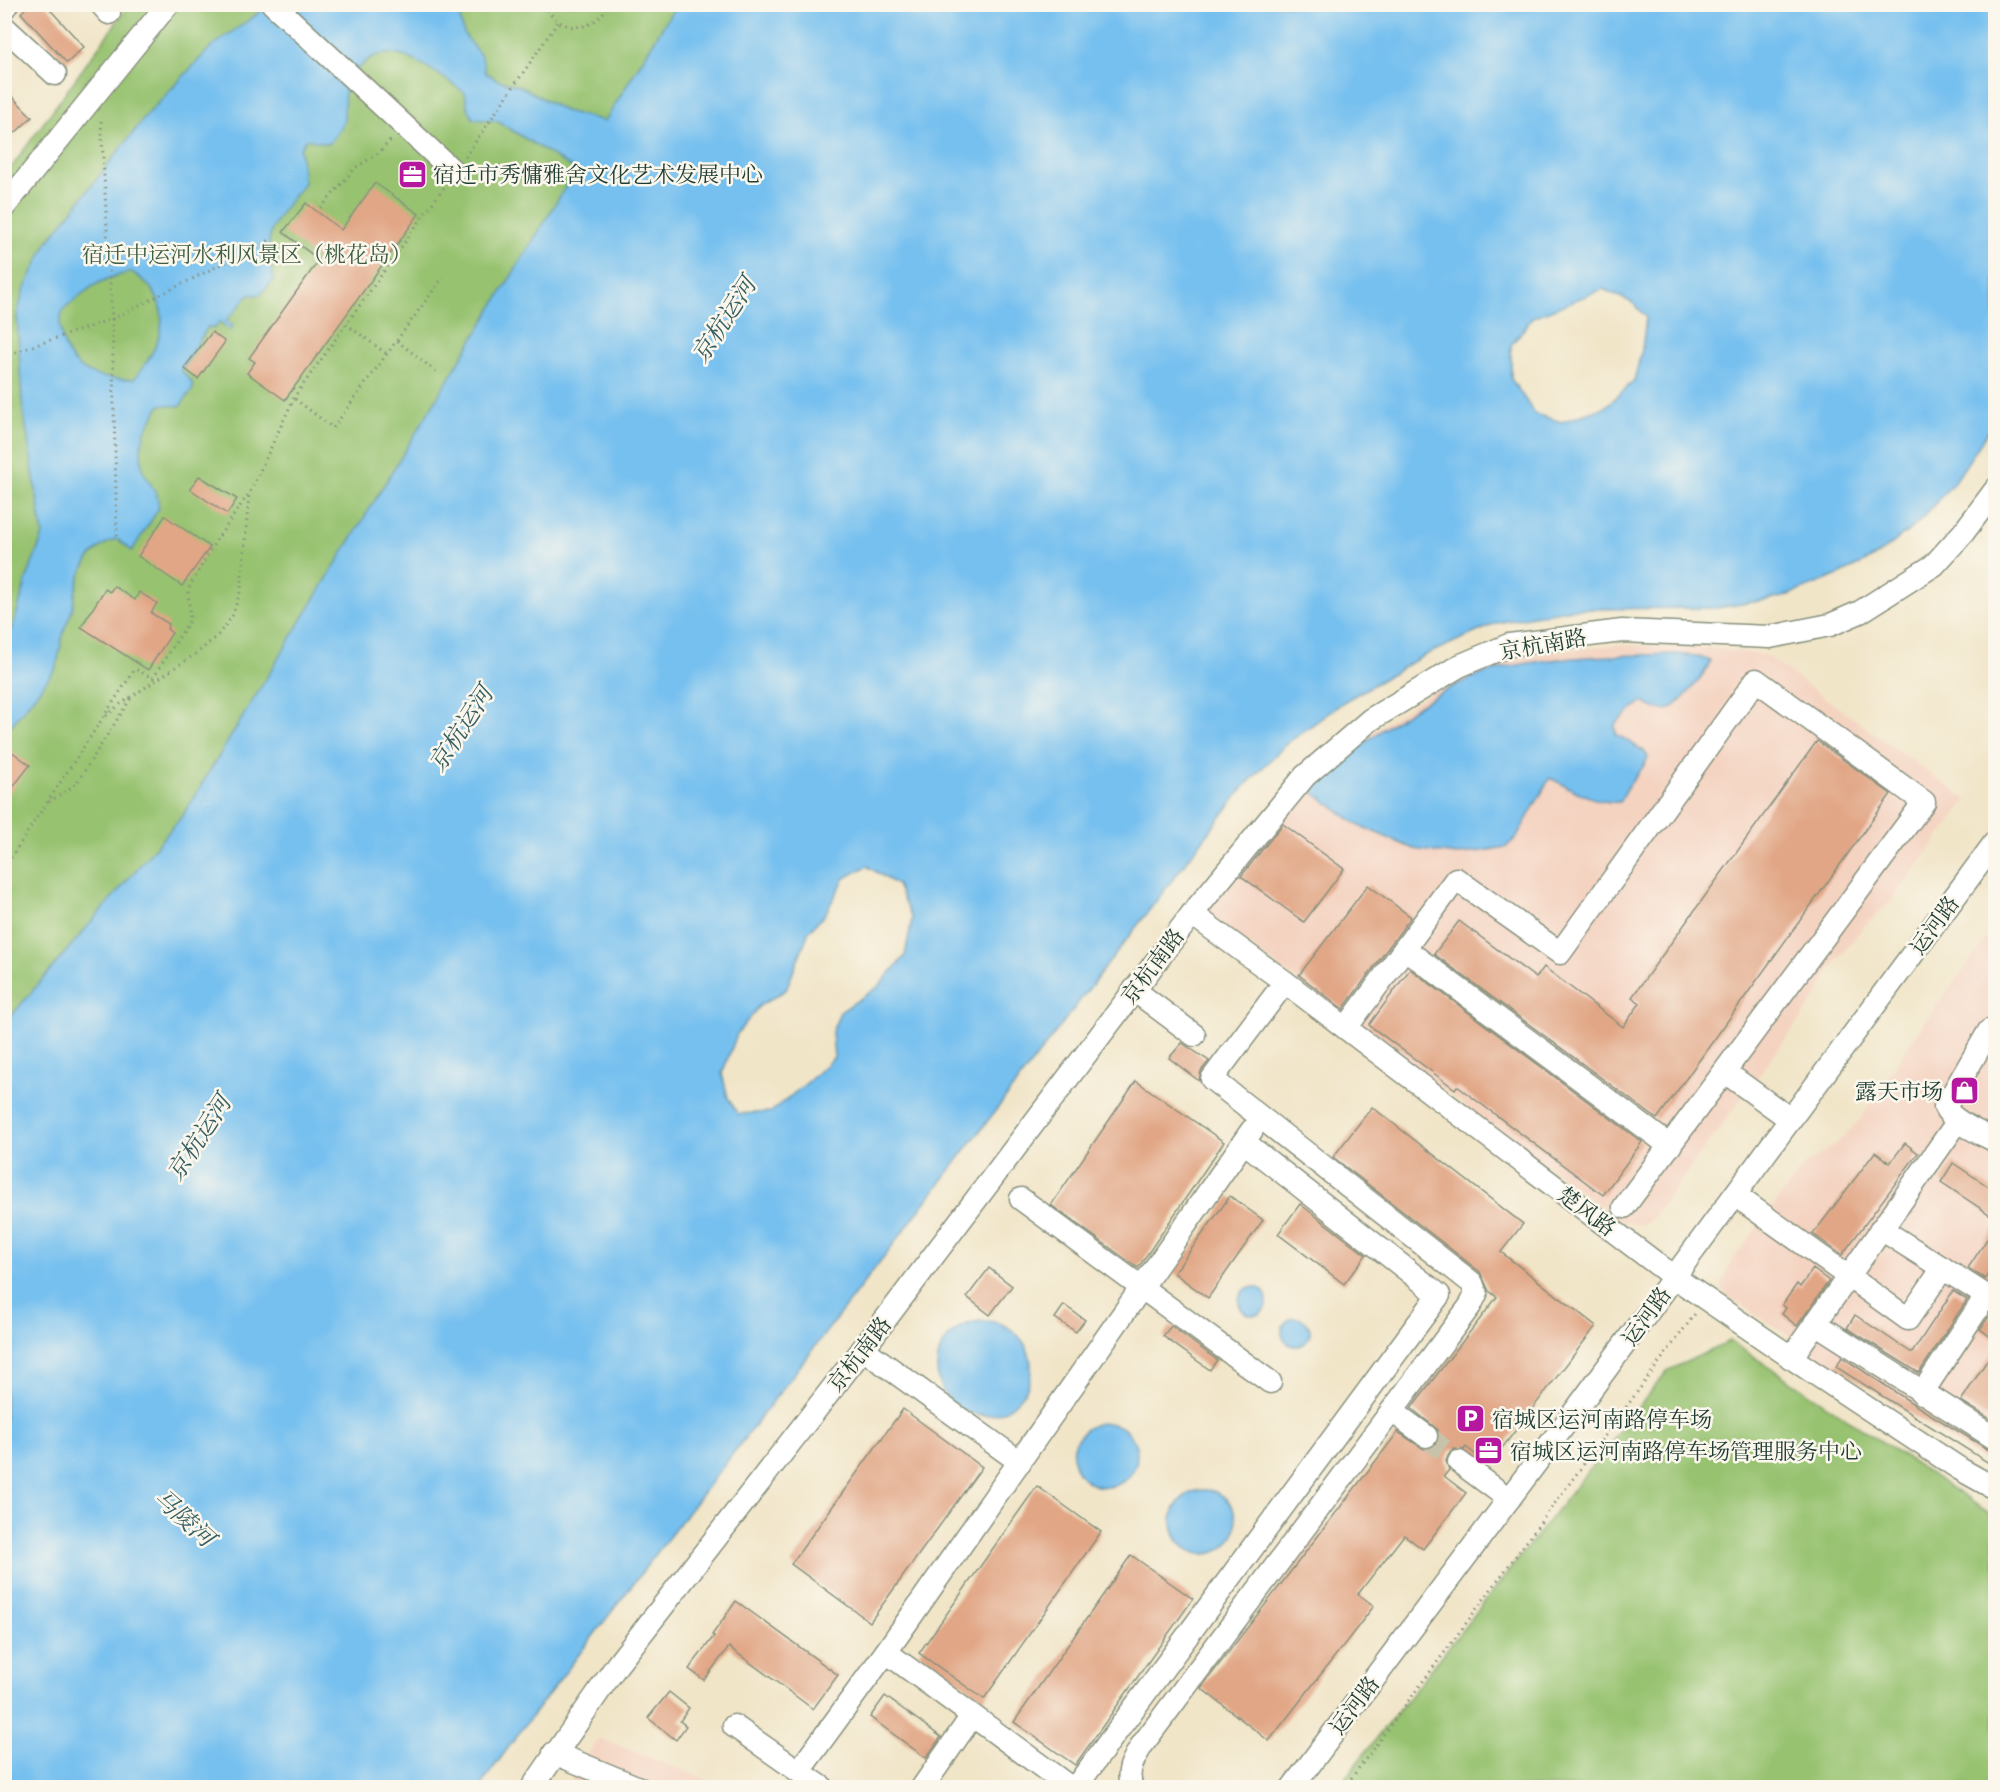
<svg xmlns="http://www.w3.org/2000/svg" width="2000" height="1792" viewBox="0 0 2000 1792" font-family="'IM FELL Great Primer','Noto Serif SC',serif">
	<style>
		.built { fill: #f4d3c1 }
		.green { fill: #97c270; stroke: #5b8052; stroke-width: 1.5 }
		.water { fill: #76c0ef; stroke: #4a7e92; stroke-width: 1.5; fill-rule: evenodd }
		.building { fill: #e1a685 }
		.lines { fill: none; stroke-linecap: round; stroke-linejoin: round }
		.minor-tunnel { stroke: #c7c3aa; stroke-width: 22; stroke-dasharray: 22 11; stroke-linecap: butt }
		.minor-casing { stroke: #88917e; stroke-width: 25 }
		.path { stroke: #88917e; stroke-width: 3; stroke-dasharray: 1.5 4.5; stroke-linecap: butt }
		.minor { stroke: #fff; stroke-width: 22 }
		.labels { text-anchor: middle; stroke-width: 5; stroke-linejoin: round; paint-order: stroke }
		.poi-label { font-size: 22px; fill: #1f3d34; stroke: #fbf7ec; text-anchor: start }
		.park-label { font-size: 22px; fill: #3d5e43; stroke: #fbf7ec }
		.street-label { font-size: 22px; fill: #1f3d34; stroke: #fbf7ec }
		.water-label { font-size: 24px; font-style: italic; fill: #355e63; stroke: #fbf7ec }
	</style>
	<rect width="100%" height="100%" fill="#fbf7ec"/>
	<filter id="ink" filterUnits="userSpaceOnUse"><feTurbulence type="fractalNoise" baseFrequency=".0167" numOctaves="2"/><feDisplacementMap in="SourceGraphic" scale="12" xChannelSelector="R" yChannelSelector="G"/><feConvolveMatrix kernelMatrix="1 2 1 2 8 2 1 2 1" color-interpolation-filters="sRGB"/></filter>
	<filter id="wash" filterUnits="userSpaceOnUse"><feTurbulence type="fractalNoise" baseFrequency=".008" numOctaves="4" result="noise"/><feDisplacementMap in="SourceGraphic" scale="24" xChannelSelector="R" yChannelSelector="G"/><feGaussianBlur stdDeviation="1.35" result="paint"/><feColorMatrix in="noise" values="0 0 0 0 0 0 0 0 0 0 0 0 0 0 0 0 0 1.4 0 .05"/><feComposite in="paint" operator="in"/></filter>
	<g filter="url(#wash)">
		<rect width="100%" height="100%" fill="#f1e5c8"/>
		<g class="built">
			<polygon points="1618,645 1705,647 1765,655 1967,800 1889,904 1865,925 1829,971 1818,995 1656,1214 1647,1223 1640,1225 1621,1221 1203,911 1287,805 1342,752 1430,693 1488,665 1510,657"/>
			<polygon points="1995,927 1995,1469 1726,1295 1721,1286 1732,1261 1802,1168 1839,1141 1860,1120 1916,1034"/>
			<polygon points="599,1738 725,1787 566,1788"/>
		</g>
		<g class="green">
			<polygon points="129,5 687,5 183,815 5,1030 5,176"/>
			<polygon points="1730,1341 1995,1517 1995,1787 1338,1787 1667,1371"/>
		</g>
		<g class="water">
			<path d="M270 5H464L459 11C460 19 461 27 465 35 474 50 484 53 485 72L498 80 522 87 565 111 605 121 676 5H1995V421L1956 480 1918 523 1878 555 1839 575 1783 597 1717 608 1571 609 1497 623 1423 656 1345 701 1285 745 1242 789 528 1721 486 1778 482 1787H5V1023L183 815 576 170 497 121 473 119 467 106 465 93C440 75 391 34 362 65 355 72 349 78 346 88 343 99 345 109 344 120 343 128 334 137 329 144L306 139 300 149 304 183C294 197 273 219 270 236 267 250 271 267 274 280L260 295H249L226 321 233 326 230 330 220 322 214 329 208 327 181 370 192 382 193 389 180 406 160 405 145 431 141 448 142 469 157 495 159 508 132 551 117 539C86 549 77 577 73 606 72 613 67 621 65 628 60 642 60 656 55 670L5 733V640L13 626 27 578 43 535 22 401 17 315 23 292 47 243 146 116 211 47ZM132 272C139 277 148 283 153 291 173 321 154 355 134 379 102 380 73 375 63 341 60 330 58 320 64 309 66 306 72 303 75 300 94 283 108 277 132 272ZM1603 289 1633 303 1646 317 1642 350 1634 381 1605 407 1562 422 1535 414 1511 379V345L1533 317ZM867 866 897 885 912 919 905 956 878 987 840 1012 832 1032 834 1057 809 1081 771 1112 738 1114 728 1098 722 1074 737 1034 759 1006 786 990 809 931 825 914 845 878Z"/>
			<path d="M1675 654 1697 656 1710 661C1707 672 1680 705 1669 709 1660 712 1650 706 1642 702L1615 724 1616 734 1644 751 1648 757C1644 768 1636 776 1629 785 1625 791 1624 796 1619 802 1594 804 1571 788 1550 778L1516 838 1506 847 1457 855 1414 849 1358 825 1313 792 1312 784C1361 745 1413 703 1471 678 1529 655 1612 656 1675 654Z"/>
			<circle cx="1253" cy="1301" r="14"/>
			<circle cx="1296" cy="1332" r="14"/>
			<circle cx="984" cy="1368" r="47"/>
			<circle cx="1105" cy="1455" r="32"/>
			<circle cx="1204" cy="1522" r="32"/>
		</g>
		<g id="blocks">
			<g class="building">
				<polygon points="29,4 45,4 84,47 67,63 21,13"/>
				<polygon points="4,88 32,117 15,133 4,122"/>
				<polygon points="375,183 419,214 285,400 247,373 255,362 249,358 319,260 283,232 306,203 341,230"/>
				<polygon points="212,332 225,342 198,379 184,368"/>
				<polygon points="199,476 237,499 227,514 190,489"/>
				<polygon points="165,516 210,547 182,586 138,556"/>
				<polygon points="114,586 135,600 139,592 157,603 151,613 169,624 167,629 172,633 148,670 81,627 105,589 110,592"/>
				<polygon points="1817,741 1891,794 1657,1119 1434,954 1459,921 1536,978 1544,967 1623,1027 1640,1003 1632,997"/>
				<polygon points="4,746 30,765 4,799"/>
				<polygon points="1283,824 1344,869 1304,922 1241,876"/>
				<polygon points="1368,885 1411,917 1343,1009 1299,975"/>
				<polygon points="1410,969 1642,1142 1603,1195 1457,1086 1455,1089 1369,1025"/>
				<polygon points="1182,1043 1209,1061 1201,1071 1199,1081 1169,1058"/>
				<polygon points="1136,1081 1224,1142 1138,1268 1051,1205"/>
				<polygon points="1372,1107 1523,1224 1501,1252 1596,1326 1489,1465 1466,1447 1464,1450 1454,1449 1449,1454 1446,1461 1449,1470 1444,1476 1466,1493 1423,1549 1404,1535 1358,1594 1374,1606 1269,1741 1201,1688 1398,1432 1424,1449 1431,1449 1436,1444 1439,1438 1438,1430 1411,1408 1497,1297 1489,1291 1480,1272 1333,1157"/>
				<polygon points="1905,1143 1918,1153 1842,1255 1813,1234 1875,1152 1890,1163"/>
				<polygon points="1953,1163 1995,1191 1995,1218 1941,1182"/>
				<polygon points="1230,1196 1263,1220 1208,1298 1174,1273"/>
				<polygon points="1300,1204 1366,1255 1344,1284 1278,1234"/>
				<polygon points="1995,1227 1995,1264 1985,1279 1968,1268"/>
				<polygon points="989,1268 1012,1286 990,1315 967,1297"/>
				<polygon points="1813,1269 1829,1281 1797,1326 1782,1314 1786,1308 1782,1305 1797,1284 1800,1287"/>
				<polygon points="1953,1291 1967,1300 1919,1373 1847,1328 1855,1315 1912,1353"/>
				<polygon points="1064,1305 1085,1320 1076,1332 1055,1318"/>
				<polygon points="1990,1315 1995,1319 1995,1340 1980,1329"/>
				<polygon points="1171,1326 1217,1360 1210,1370 1163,1336"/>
				<polygon points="1995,1348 1995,1422 1961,1401"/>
				<polygon points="1842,1357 1915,1405 1989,1450 1995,1452 1995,1467 1836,1367"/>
				<polygon points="903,1409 982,1467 870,1622 791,1564"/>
				<polygon points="1037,1486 1101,1532 984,1699 919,1653"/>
				<polygon points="1131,1555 1193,1599 1075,1765 1014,1722"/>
				<polygon points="736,1601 838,1675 813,1709 729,1647 704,1680 689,1669 714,1636 712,1635"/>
				<polygon points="669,1692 689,1708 680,1721 686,1726 676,1740 648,1718"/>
				<polygon points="885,1696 941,1737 926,1758 870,1717"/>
			</g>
		</g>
	</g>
	<g filter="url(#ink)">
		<use href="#blocks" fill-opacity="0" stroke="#88917e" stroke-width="1.5"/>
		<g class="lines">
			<polyline class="minor-tunnel" points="1426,1436 1459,1462"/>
			<defs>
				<g id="minor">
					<polyline points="101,4 109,13"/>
					<polyline points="273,4 454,172"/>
					<polyline points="4,8 7,4"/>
					<polyline points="4,27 55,74"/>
					<polyline points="4,207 168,4"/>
					<polyline points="1192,914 1285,982 1674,1277 1808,1369 1960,1469 1996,1489"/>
					<polyline points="1405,949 1670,1146"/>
					<polyline points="1134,990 1194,1035"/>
					<polyline points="1346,1028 1456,879 1560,953 1756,680 1924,802 1624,1207"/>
					<path d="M1996 1030 1989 1031 1945 1107C1951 1121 1982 1134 1996 1141"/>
					<polyline points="1725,1072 1790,1119"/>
					<polyline points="1735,1195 1908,1319 1943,1268"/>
					<polyline points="1021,1199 1270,1382"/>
					<polyline points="1881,1229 1996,1302"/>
					<polyline points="1815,1323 1996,1439"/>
					<polyline points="863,1349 1020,1462"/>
					<polyline points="1791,1358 1958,1121"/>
					<polyline points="1922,1393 1986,1296"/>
					<polyline points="1392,1411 1426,1436"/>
					<polyline points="1459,1462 1509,1499"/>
					<polyline points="886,1652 1071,1788"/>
					<polyline points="734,1726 823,1788"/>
					<polyline points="554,1753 639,1788"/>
					<polyline points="799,1771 886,1652 1252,1130"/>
					<polyline points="532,1788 617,1665 863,1349 1192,914 1305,776 1370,720 1459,666 1509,645 1622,631 1770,637 1830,625 1860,612 1934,565 1963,533 1996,489"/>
					<polyline points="922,1788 972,1716"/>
					<polyline points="1075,1788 1439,1295 1244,1142"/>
					<path d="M1132 1788C1125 1771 1134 1759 1142 1745L1470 1306 1476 1294 1472 1283 1212 1079 1285 982"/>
					<polyline points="1292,1788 1584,1399 1996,841"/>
				</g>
			</defs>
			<use href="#minor" class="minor-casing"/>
			<g class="path">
				<path d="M545 4C557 35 596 34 608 4"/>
				<polyline points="101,121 112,319 117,539"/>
				<polyline points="465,157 558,22"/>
				<polyline points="321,208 355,168 377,154 391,140"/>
				<polyline points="346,324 387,354"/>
				<polyline points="397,341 438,373"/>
				<polyline points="4,356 112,319 270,240"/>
				<polyline points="295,399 333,428 443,277"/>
				<polyline points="106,716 119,705 197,653 217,636 232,617 241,589 249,494"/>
				<polyline points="49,802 76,784 131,698"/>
				<polyline points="4,868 135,669 153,678 190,620 188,589 215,542 250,492 295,396 444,187"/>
				<polyline points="1344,1788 1695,1314"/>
			</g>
			<use href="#minor" class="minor"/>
		</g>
	</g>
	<defs>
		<symbol id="office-square" viewBox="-11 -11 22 22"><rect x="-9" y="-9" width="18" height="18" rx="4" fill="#b5179e" stroke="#fbf7ec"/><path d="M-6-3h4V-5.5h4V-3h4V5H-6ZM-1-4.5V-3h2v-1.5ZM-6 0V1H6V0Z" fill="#fff"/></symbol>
		<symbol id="shop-square" viewBox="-11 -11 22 22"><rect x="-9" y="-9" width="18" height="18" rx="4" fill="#b5179e" stroke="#fbf7ec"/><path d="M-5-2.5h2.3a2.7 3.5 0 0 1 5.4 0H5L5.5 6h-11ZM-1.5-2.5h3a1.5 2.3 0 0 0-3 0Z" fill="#fff"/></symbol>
		<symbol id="parking-square" viewBox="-11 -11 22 22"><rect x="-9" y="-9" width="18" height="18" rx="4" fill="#b5179e" stroke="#fbf7ec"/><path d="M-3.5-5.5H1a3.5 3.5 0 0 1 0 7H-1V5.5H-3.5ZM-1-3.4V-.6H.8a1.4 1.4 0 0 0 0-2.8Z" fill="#fff"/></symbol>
	</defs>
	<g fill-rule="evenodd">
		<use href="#office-square" x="396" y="158" width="33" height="33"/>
		<use href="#shop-square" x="1948" y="1074" width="33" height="33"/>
		<use href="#parking-square" x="1454" y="1402" width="33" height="33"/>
		<use href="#office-square" x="1472" y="1434" width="33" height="33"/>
	</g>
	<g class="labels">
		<g class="poi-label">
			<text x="433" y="182">宿迁市秀慵雅舍文化艺术发展中心</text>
			<text x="1943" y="1099" text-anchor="end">露天市场</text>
			<text x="1492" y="1427">宿城区运河南路停车场</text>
			<text x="1510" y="1459">宿城区运河南路停车场管理服务中心</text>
		</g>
		<g class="park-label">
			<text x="247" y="262">宿迁中运河水利风景区（桃花岛）</text>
		</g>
		<g class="street-label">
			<text transform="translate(1543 644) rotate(-10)" y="8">京杭南路</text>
			<text transform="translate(1934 925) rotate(-54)" y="8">运河路</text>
			<text transform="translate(1152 966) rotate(-53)" y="8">京杭南路</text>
			<text transform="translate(1587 1211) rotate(37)" y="8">楚风路</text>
			<text transform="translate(1646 1316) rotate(-54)" y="8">运河路</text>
			<text transform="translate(859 1354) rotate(-52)" y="8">京杭南路</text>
			<text transform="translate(1354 1705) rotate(-53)" y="8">运河路</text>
		</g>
		<g class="water-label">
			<text transform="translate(724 320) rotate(-57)" y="8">京杭运河</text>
			<text transform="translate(461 729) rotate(-57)" y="8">京杭运河</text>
			<text transform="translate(199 1138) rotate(-57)" y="8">京杭运河</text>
			<text transform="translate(184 1518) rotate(42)" y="8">马陵河</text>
		</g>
	</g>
	<rect width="2000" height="1792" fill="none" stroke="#fbf7ec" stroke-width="24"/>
</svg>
